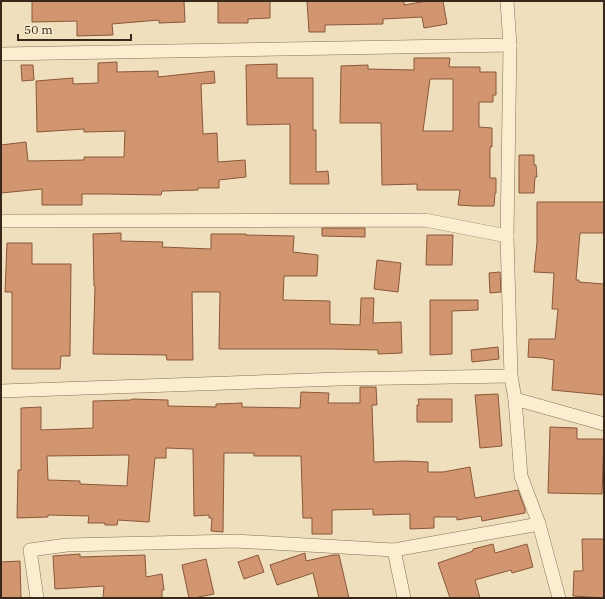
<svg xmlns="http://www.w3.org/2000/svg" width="605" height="599" viewBox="0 0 605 599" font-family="'IBM Plex Serif',serif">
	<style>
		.building { fill: #d19670; stroke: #895739; fill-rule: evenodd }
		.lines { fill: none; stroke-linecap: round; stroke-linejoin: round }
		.minor-casing { stroke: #896f55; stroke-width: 14 }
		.minor { stroke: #fbedd0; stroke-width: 13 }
	</style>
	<rect width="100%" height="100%" fill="#f0dfbd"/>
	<g class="building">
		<polygon points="32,1 184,1 185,22 159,23 159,20 112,24 113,35 77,36 77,21 32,22"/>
		<polygon points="218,1 270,1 270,18 248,19 248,23 218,23"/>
		<polygon points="307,1 404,1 404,5 427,1 443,1 447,24 424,28 422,17 383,19 383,24 325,25 325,32 309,32"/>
		<path d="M414 58H450L449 67H480V72H496V95H493V102H479V127L492 128V147H490V178H496V193H495L494 206H473L458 205 460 190H417V184L382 185 381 123H340L341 66 368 65V69L414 70ZM430 79H453V131H423Z"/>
		<polygon points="117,62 117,72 158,71 158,77 214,71 215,83 201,84 203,134 217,133 218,162 245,160 246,177 219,180 219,188 198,188 198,190 162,191 161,195 106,194 82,194 82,205 42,205 42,189 1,193 1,145 26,142 28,161 84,160 84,157 124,157 125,131 84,132 84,129 37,132 36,81 73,78 73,84 98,83 98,63"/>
		<polygon points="277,64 277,78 313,78 313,130 316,130 316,172 328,171 329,184 290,184 290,124 247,125 246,65"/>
		<polygon points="21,65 33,65 34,80 22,81"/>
		<polygon points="519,155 534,155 534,165 536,165 537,177 535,177 534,193 519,193"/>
		<polygon points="537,202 604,202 604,233 580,233 576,280 579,280 579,282 604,284 604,395 552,390 554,360 543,358 528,357 529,339 555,339 558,309 552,309 554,273 534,272 537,242"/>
		<polygon points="322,228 365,228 365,237 322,236"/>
		<polygon points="121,233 121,241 163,242 162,247 211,249 211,234 246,234 246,235 294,236 293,252 318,255 317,276 284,276 283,300 330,301 330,324 360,325 361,298 374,298 373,323 401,322 402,353 378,354 378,350 332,349 219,349 220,292 192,292 193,360 167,360 166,355 93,354 95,286 94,286 93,234"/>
		<polygon points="427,235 453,235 452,265 426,265"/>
		<polygon points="7,243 32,243 32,264 71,264 70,356 61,356 60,369 12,369 12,292 5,292"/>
		<polygon points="377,260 401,263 398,292 374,289"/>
		<polygon points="500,272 501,292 490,293 489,273"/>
		<polygon points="430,300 478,300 478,310 452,311 452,354 430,355"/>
		<polygon points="498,347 499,359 472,362 471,350"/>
		<path d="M360 387H376L377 405H372L374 462 405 461 428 462V472H443L470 467 475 498 518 490 525 509V513L482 521 481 516 457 520V517H434V528L410 529V514L373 515V509L332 510V534H312V518H303L301 456H254V453H224L223 532 211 531 212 518H209V515L194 516 193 449 166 448V458H155L149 522 118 520 117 525H105V523H88L89 516 48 515V517L17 518 18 470H21V408L41 407V430L93 428V401L131 400 132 399 168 400V406L216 407V404L242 403V407L300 408 301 392 329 393 328 403H360ZM129 455 127 486 80 484V481L48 480 47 456Z"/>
		<polygon points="498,394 502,446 480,448 475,395"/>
		<polygon points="418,399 452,399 452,422 417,422 417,405 419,405"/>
		<polygon points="550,427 577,428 577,439 604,439 602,494 548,493"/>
		<polygon points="582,539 604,539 604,598 573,596 574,571 583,571"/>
		<polygon points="493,544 495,553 527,544 533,567 512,573 511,570 475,580 480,598 450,598 438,563 473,551 473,549"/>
		<polygon points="305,553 306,561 333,555 339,555 349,598 319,598 313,573 277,585 270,565"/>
		<polygon points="80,554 80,557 145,555 146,577 162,574 164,590 162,590 162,598 103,598 104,586 55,589 53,556"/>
		<polygon points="258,555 264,572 244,579 238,562"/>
		<polygon points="206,559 214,594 194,598 189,598 182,565"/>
		<polygon points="20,561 21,598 1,598 1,562"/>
	</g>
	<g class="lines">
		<defs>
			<g id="minor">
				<polyline points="507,1 510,45 507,236 511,376 515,399 521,476 539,524 559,598"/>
				<polyline points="1,54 510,45"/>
				<polyline points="1,221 425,220 507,236"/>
				<polyline points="1,391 339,379 511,376"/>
				<polyline points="515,399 604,424"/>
				<polyline points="394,550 404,598"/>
				<polyline points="37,598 30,550 67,545 235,541 394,550 539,524"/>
			</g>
		</defs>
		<use href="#minor" class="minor-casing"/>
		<use href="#minor" class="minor"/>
	</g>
	<rect width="605" height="599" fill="none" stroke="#37281b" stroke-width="4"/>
	<path d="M18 34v6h113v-6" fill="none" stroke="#37281b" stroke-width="2"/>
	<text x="24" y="34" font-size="12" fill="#37281b" stroke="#f7eacd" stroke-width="3" paint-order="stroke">50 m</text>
</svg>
